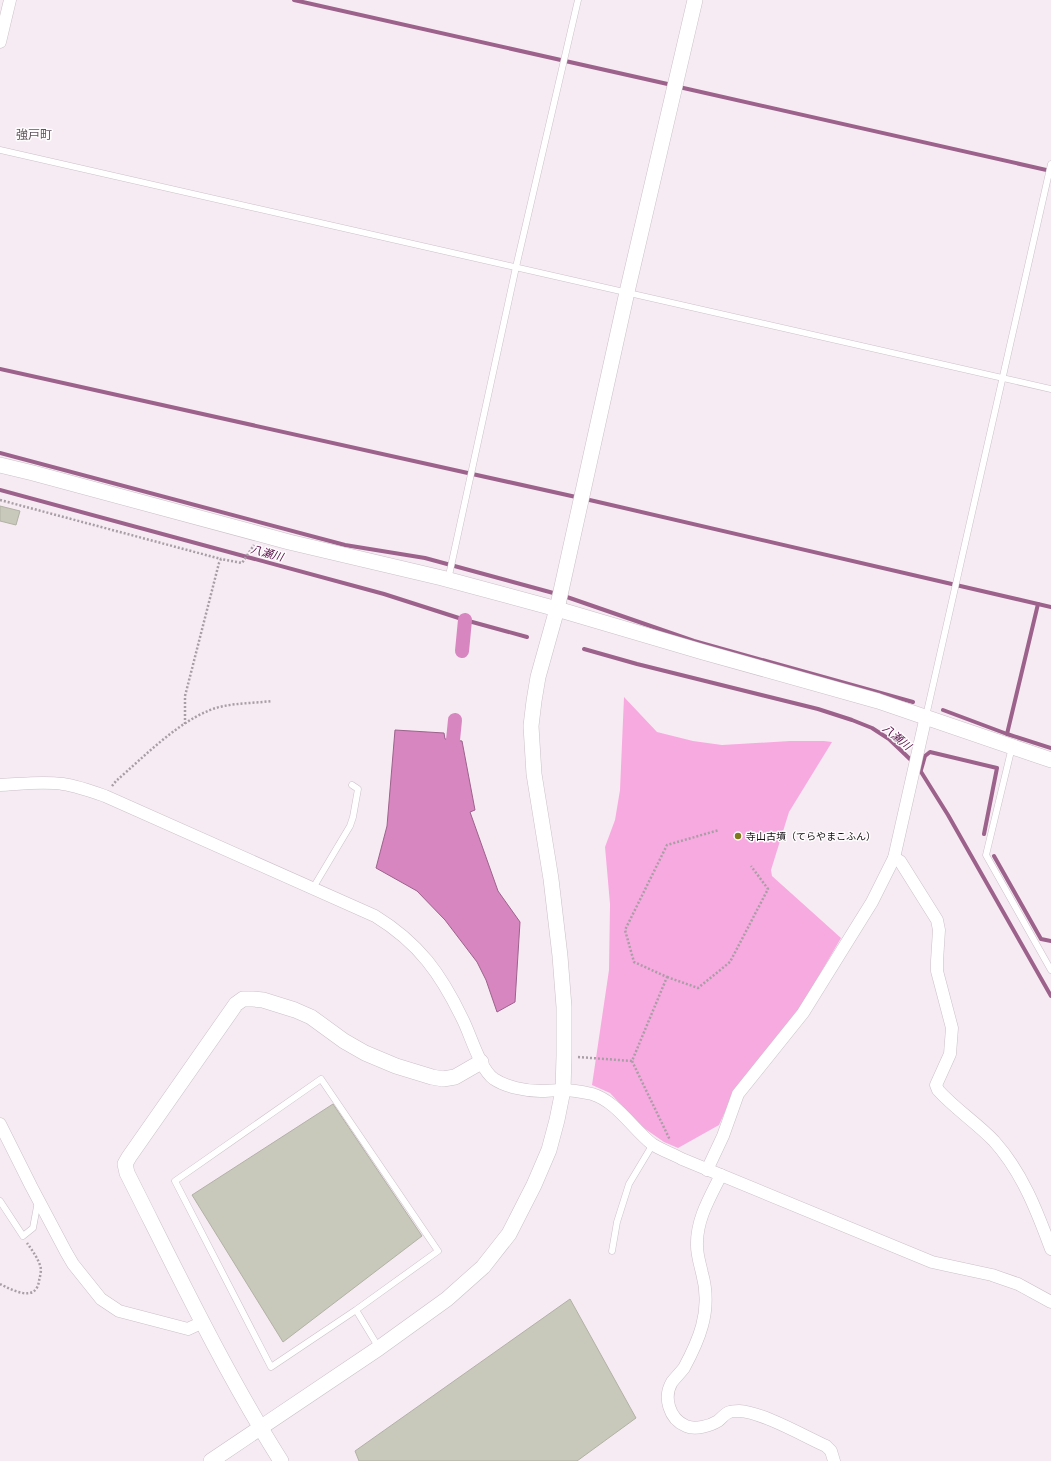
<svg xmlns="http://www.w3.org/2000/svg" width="1051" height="1461" viewBox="0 0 1051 1461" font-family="Mulish,'Noto Sans JP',sans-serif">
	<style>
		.green { fill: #f7aae0 }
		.water { fill: #d786c0; stroke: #9c628c }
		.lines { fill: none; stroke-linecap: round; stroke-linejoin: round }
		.stream { stroke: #9c628c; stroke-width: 4 }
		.canal { stroke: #d786c0; stroke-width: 14 }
		.building { fill: #c8c8bb; stroke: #b1b1a5 }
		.service-casing { stroke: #cbc0c7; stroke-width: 7 }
		.minor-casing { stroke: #cbc0c7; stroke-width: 13 }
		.tertiary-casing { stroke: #cbc0c7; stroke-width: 16 }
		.path { stroke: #a89ea5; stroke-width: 2.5; stroke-dasharray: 2 2; stroke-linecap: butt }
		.service { stroke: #fff; stroke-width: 6 }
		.minor { stroke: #fff; stroke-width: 12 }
		.tertiary { stroke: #fff; stroke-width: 15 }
		.poi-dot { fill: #7f791e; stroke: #fefcfd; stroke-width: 1.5 }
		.labels { text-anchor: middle; stroke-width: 3; stroke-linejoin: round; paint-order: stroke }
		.poi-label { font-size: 10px; fill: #120e11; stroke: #fefcfd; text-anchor: start }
		.water-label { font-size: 11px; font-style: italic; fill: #570f48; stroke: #fefcfd }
		.quarter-label { font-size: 12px; fill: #5e545b; stroke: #fefcfd }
	</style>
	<rect width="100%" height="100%" fill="#f7ebf3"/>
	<polygon class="green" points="624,697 657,732 693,741 722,745 790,741 824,741 832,742 789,812 771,870 772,876 841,938 800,1008 733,1094 719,1125 678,1148 664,1142 641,1126 610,1093 592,1085 609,970 610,904 605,847 615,820 620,790"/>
	<polygon class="water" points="395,730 444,733 445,739 462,741 475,810 470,812 498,891 520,922 515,1002 497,1012 486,980 477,962 445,920 417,891 376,868 387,826"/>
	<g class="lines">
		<g class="stream">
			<polyline points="294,0 672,85"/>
			<polyline points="679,87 1051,171"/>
			<polyline points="0,369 594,501 1051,607"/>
			<polyline points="0,453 345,545 425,558 557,594"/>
			<polyline points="0,490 384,594 465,620 527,637"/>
			<polyline points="564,596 694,641 913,702"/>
			<polyline points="584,649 637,664 818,709 852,720 872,728 889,739 913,762"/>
			<polyline points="943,710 1007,734 1051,748"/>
			<polyline points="1007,734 1038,604"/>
			<polyline points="918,767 948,815 1051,996"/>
			<polyline points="921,770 925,756 930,752 997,768 984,834"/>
			<polyline points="994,856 1041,939 1051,941"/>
		</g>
		<g class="canal">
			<polyline points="462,651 465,620"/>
			<polyline points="453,740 455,720"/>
		</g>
	</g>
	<g class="building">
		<polygon points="0,506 20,511 16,525 0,521"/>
		<polygon points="333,1104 422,1236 283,1342 192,1195"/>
		<polygon points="570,1299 636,1418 577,1461 359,1461 355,1451"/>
	</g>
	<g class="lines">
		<defs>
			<g id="service">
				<polyline points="0,150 1051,389"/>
				<polyline points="448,580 516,267 578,0"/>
				<polyline points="926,716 1051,164"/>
				<polyline points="1012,747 986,855 1051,970"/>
				<polyline points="313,888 350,826 353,817 358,789 352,785"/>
				<polyline points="0,1201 23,1236 33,1228 38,1201"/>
				<polyline points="612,1251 617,1222 629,1184 653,1144"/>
				<polyline points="356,1310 271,1367 175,1181 321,1079 438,1251 356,1310 379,1348"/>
			</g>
			<g id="minor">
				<polyline points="0,42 10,0"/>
				<path d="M0 785C21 784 42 781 63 784 77 786 91 791 105 796L375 916C419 943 441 974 463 1020 471 1036 480 1069 494 1079 506 1087 526 1091 540 1091 548 1091 555 1090 562 1090 571 1090 583 1092 592 1094 616 1101 633 1129 652 1144 661 1150 673 1154 682 1159L932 1262 992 1275 1018 1284 1051 1302"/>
				<path d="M894 858 900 861 937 920 939 930 937 961V971L952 1028 950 1054 936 1085 938 1090C955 1109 977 1123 994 1141 1022 1172 1037 1211 1051 1249"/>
				<polyline points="0,1124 31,1186 66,1252 73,1264 101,1299 119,1311 188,1329 203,1322"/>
				<polyline points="707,1170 723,1136 738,1094 803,1013 872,902 894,858 926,716"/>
				<path d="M721 1175C710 1197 696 1220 697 1246 697 1255 700 1264 702 1273 707 1291 707 1308 702 1326 698 1341 691 1355 684 1368 680 1373 676 1377 672 1382 663 1397 669 1419 686 1426 695 1430 710 1426 718 1421 722 1418 725 1413 730 1412 732 1411 736 1411 739 1411 762 1412 804 1436 826 1446L831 1451 834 1461"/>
			</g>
			<g id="tertiary">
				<polyline points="0,465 33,473 289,542 442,578 557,609 703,652 878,701 1051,760"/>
				<polyline points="211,1461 379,1348 447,1299 483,1267 509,1234 534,1185 549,1150 557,1120 563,1090 564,1056 564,1007 560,956 551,879 534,774 531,726 534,701 538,677 557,609 627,292 695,0"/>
				<path d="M281 1461C223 1369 176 1270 127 1173L125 1164 129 1157 236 1004 243 999H253L263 1000 295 1010 311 1017 344 1041 365 1053 396 1066 432 1077 443 1079 455 1077 481 1062"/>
			</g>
		</defs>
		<use href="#service" class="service-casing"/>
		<use href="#minor" class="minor-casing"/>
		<use href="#tertiary" class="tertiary-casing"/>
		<g class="path">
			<polyline points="0,500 221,559"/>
			<polyline points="185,724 185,696 219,563 221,559 242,563 254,545"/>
			<path d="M112 786 116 781C145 756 186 713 224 706 239 703 256 703 272 701"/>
			<polyline points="667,977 698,988 730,962 768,889 751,866"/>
			<polyline points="578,1057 632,1061 667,977 634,962 625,930 667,845 719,830"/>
			<polyline points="632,1061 670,1140"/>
			<path d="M0 1284C12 1290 36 1303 39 1281 40 1276 42 1270 40 1265 37 1257 32 1250 27 1243"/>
		</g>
		<use href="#service" class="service"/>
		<use href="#minor" class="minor"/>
		<use href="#tertiary" class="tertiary"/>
	</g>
	<circle class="poi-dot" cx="738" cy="836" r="4"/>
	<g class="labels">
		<g class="poi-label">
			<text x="746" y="840">寺山古墳（てらやまこふん）</text>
		</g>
		<g class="water-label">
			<text transform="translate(267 553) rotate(15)" y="4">八瀬川</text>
			<text transform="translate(897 737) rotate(40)" y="4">八瀬川</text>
		</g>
		<g class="quarter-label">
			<text x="34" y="139">強戸町</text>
		</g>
	</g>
</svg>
